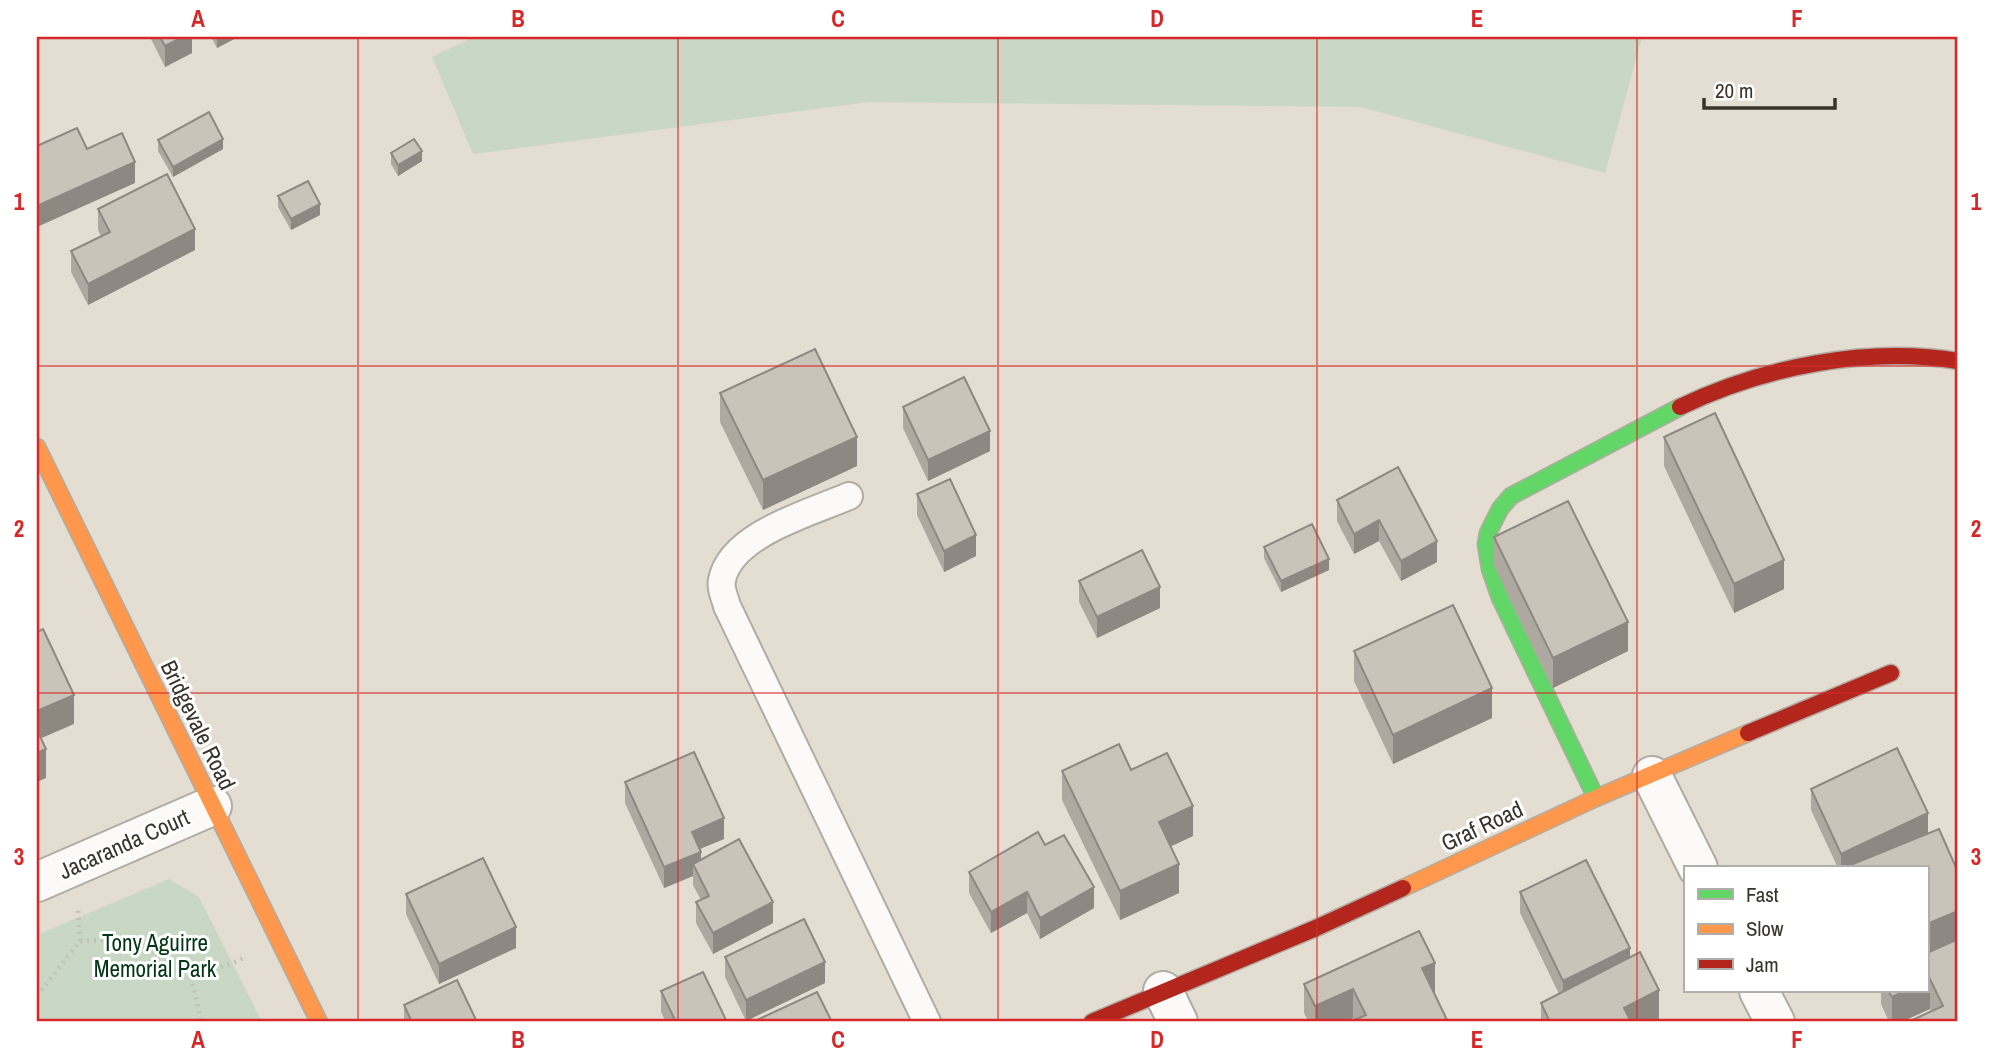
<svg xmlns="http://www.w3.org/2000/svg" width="1995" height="1059" viewBox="0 0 1995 1059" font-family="'Archivo Narrow',sans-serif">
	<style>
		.green { fill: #c8d8c4 }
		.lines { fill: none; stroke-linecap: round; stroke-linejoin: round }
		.lane-casing { stroke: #b0aca3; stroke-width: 30 }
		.street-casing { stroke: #b0aca3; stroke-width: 42 }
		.fast-casing { stroke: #b0aca3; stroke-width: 19 }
		.slow-casing { stroke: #b0aca3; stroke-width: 19 }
		.jam-casing { stroke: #b0aca3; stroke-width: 19 }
		.path { stroke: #c2c0bb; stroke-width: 4.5; stroke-dasharray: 2 5; stroke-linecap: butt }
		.lane { stroke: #fbfaf8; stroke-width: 26 }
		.street { stroke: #fbfaf8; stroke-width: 38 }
		.fast { stroke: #63d668; stroke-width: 16 }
		.slow { stroke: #ff974d; stroke-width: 16 }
		.jam { stroke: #b3261e; stroke-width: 16 }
		.wall { fill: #ada8a0 }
		.shaded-wall { fill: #8d8882 }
		.building { fill: #c9c3ba; stroke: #8d8882; stroke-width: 2 }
		.grid { fill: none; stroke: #d62828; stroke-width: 2; stroke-opacity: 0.55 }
		.labels { text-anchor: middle; stroke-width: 6; stroke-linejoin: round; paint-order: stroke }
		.street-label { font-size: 23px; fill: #38342b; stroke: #fff }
		.park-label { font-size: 23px; fill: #023617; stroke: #fff }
		.neatline { fill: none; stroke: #d62828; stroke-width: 2.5 }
		.grid-label { font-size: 23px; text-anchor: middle; font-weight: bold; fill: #d62828 }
	</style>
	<rect width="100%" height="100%" fill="#e3ddd2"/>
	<g class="green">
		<polygon points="474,37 1642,37 1605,173 1361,107 869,102 473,154 432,57"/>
		<polygon points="169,879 199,897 262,1022 37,1022 37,935"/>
	</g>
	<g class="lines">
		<defs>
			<path id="lane" d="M849 496C810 513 731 534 722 580 720 588 725 598 727 606L927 1022"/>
			<g id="street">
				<polyline points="1652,776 1698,868"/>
				<polyline points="37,882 212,806"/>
				<polyline points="1163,991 1178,1022"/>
				<polyline points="1759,991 1775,1022"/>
			</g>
			<polyline id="fast" points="1596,798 1500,598 1490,569 1486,544 1488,533 1500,509 1511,496 1680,407"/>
			<g id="slow">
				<polyline points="37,447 319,1022"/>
				<polyline points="1403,888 1596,798 1748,733"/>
			</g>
			<g id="jam">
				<path d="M1680 407C1763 367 1867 346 1958 361"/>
				<polyline points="1748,733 1891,673"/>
				<polyline points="1092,1022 1316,928 1403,888"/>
			</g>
		</defs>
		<use href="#lane" class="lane-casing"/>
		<use href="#street" class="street-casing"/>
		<use href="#fast" class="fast-casing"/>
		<use href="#slow" class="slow-casing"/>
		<use href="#jam" class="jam-casing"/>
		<g class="path">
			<polyline points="80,941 133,939 191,977 233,963 243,958"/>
			<polyline points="191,977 201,1022"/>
			<polyline points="37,996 80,941 78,910"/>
		</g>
		<use href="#lane" class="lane"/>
		<use href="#street" class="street"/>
		<use href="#fast" class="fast"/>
		<use href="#slow" class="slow"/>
		<use href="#jam" class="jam"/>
	</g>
	<g class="wall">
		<polygon points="150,37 192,37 192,53 165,67"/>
		<polygon points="211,37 238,37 217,48"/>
		<polygon points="158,140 223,149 173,177 158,151"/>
		<polygon points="391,153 422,161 398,176 391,164"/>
		<polygon points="278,196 320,215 291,230 278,207"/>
		<polygon points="98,209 195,250 88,305 71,272 71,251 101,236 98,230"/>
		<polygon points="720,393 857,466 763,510 720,422"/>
		<polygon points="903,407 990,451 928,481 903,428"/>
		<polygon points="1664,437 1784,589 1734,613 1664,466"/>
		<polygon points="1398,467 1437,562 1401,581 1379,541 1354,554 1337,521 1337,500"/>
		<polygon points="917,494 976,556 944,572 917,515"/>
		<polygon points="1494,537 1628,651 1553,688 1494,566"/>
		<polygon points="1264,547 1329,570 1281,592 1264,558"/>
		<polygon points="1079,581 1160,608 1097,638 1079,602"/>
		<polygon points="1354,651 1492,718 1393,764 1354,681"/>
		<polygon points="1131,770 1193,836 1170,846 1179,893 1120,920 1062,800 1062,771"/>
		<polygon points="625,782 724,839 700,849 701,860 773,923 713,954 696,923 696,902 701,900 693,885 693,876 664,888 625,803"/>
		<polygon points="1811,789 1928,833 1958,1022 1910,1022 1910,1021 1931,1011 1930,1009 1901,1022 1889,1022 1881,1004 1881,991 1927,991 1927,868 1838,868 1811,810"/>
		<polygon points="1045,845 1094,908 1040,939 1027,913 991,933 969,893 969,872"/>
		<polygon points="1520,892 1630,958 1659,1019 1654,1022 1541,1022 1541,1003 1559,994 1520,913"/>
		<polygon points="406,894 516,948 439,984 406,914"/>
		<polygon points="725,957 825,983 746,1021 725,977"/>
		<polygon points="1304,984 1435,992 1354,1020 1353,1018 1344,1022 1309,1022 1304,1013"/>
		<polygon points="661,991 727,1022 666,1022 661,1012"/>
		<polygon points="404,1005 477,1022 404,1022"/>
	</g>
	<g class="shaded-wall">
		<polygon points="183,37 192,37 192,53 165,67 165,46"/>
		<polygon points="217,37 238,37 217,48"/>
		<polygon points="223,139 223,149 173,177 173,167"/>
		<polygon points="422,151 422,161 398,176 398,165"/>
		<polygon points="135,162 135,183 37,227 37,206"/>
		<polygon points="320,204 320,215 291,230 291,219"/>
		<polygon points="195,229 195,250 88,305 88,284"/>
		<polygon points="990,431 990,451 928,481 928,460"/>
		<polygon points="857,437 857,466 763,510 763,480"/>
		<polygon points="1379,520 1379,541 1354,554 1354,534"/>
		<polygon points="976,535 976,556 944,572 944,551"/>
		<polygon points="1437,541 1437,562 1401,581 1401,561"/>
		<polygon points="1329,559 1329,570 1281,592 1281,581"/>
		<polygon points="1784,560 1784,589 1734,613 1734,584"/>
		<polygon points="1160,587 1160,608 1097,638 1097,617"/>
		<polygon points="1628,622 1628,651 1553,688 1553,658"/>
		<polygon points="1492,688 1492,718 1393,764 1393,735"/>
		<polygon points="74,695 74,724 37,740 37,711"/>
		<polygon points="46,749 46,778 37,782 37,753"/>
		<polygon points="1193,806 1193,836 1159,852 1159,822"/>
		<polygon points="1928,813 1928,834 1854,868 1841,868 1841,854"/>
		<polygon points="724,818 724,839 692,852 692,832"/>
		<polygon points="701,852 701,872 693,864 693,876 664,888 664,867"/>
		<polygon points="1179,864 1179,893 1120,920 1120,891"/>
		<polygon points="1094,887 1094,908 1040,939 1040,918"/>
		<polygon points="1027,892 1027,913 991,933 991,912"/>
		<polygon points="773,902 773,923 713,954 713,933"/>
		<polygon points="1958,911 1958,940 1927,953 1927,924"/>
		<polygon points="516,927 516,948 439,984 439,964"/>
		<polygon points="1630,948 1630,969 1563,1001 1563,981"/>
		<polygon points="825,962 825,983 746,1021 746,1000"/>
		<polygon points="1435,963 1435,992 1422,998 1422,968"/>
		<polygon points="1930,979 1930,1009 1901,1022 1892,1022 1892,997 1905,991 1927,991 1927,981"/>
		<polygon points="1353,989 1353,1018 1344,1022 1315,1022 1315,1006"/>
		<polygon points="1659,990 1659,1019 1654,1022 1624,1022 1624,1008"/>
	</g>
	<g class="building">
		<polygon points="160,37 183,37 165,46"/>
		<polygon points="209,112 223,139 173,167 158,140"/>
		<polygon points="77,128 87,149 122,133 135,162 37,206 37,146"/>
		<polygon points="414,139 422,151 398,165 391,153"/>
		<polygon points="167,174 195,229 88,284 71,251 110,232 98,209"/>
		<polygon points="308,181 320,204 291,219 278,196"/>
		<polygon points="815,349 857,437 763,480 720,393"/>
		<polygon points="964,377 990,431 928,460 903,407"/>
		<polygon points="1715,413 1784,560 1734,584 1664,437"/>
		<polygon points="1398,467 1437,541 1401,561 1379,520 1354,534 1337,500"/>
		<polygon points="950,479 976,535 944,551 917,494"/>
		<polygon points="1568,501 1628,622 1553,658 1494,537"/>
		<polygon points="1312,524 1329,559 1281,581 1264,547"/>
		<polygon points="1142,550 1160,587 1097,617 1079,581"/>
		<polygon points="1453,605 1492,688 1393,735 1354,651"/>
		<polygon points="43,629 74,695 37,711 37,632"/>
		<polygon points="37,730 46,749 37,753"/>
		<polygon points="1119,744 1131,770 1167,753 1193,806 1159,822 1179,864 1120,891 1062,771"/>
		<polygon points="1897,748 1928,813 1841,854 1811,789"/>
		<polygon points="694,752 724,818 692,832 701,852 664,867 625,782"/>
		<polygon points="1939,829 1958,872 1958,911 1927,924 1927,868 1843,868"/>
		<polygon points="1038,832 1045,845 1064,835 1094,887 1040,918 1027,892 991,912 969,872"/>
		<polygon points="739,839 773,902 713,933 696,902 709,896 693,864"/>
		<polygon points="483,858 516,927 439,964 406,894"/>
		<polygon points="1586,860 1630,948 1563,981 1520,892"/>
		<polygon points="804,919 825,962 746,1000 725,957"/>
		<polygon points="1419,931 1435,963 1422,968 1448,1022 1350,1022 1366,1015 1353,989 1315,1006 1304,984"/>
		<polygon points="1958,939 1958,1022 1911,1022 1910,1021 1943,1006 1930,979 1927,981 1927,953"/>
		<polygon points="1640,952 1659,990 1624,1008 1631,1022 1550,1022 1541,1003"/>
		<polygon points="703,972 727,1022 676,1022 661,991"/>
		<polygon points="457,980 477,1022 412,1022 404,1005"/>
		<polygon points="1888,991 1905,991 1892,997"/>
		<polygon points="817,992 832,1022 761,1022 759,1019"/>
	</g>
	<path class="grid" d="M358 37V1022M678 37V1022M998 37V1022M1317 37V1022M1637 37V1022M37 366H1958M37 693H1958"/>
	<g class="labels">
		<g class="street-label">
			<text transform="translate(198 725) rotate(64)" y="8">Bridgevale Road</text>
			<text transform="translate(1482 826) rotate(-25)" y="8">Graf Road</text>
			<text transform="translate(124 844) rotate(-24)" y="8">Jacaranda Court</text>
		</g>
		<g class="park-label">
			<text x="155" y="951">Tony Aguirre<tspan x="155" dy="26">Memorial Park</tspan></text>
		</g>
	</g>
	<rect width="1995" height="1059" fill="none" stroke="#ffffff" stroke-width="77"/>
	<rect x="1684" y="866" width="245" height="126" fill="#ffffff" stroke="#afaeaa" stroke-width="2"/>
	<rect x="1698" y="889" width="35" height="10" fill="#63d668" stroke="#afaeaa" stroke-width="2"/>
	<text x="1746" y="902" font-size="21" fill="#38342b">Fast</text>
	<rect x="1698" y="924" width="35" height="10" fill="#ff974d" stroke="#afaeaa" stroke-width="2"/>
	<text x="1746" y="936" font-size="21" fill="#38342b">Slow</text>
	<rect x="1698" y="959" width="35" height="10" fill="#b3261e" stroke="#afaeaa" stroke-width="2"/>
	<text x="1746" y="972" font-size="21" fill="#38342b">Jam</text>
	<path d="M1704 98v10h131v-10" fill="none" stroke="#38342b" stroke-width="3.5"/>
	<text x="1715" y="98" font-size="21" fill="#38342b" stroke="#ffffff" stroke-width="5" paint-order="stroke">20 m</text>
	<rect x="38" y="38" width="1918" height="982" class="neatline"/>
	<g class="grid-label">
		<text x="198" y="27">A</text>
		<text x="518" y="27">B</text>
		<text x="838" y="27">C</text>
		<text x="1157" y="27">D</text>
		<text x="1477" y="27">E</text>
		<text x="1797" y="27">F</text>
		<text x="19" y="210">1</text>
		<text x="1976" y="210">1</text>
		<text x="19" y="537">2</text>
		<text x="1976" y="537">2</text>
		<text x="19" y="865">3</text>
		<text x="1976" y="865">3</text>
		<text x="198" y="1048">A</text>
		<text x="518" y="1048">B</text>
		<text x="838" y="1048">C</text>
		<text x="1157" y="1048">D</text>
		<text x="1477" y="1048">E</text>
		<text x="1797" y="1048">F</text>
	</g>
</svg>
